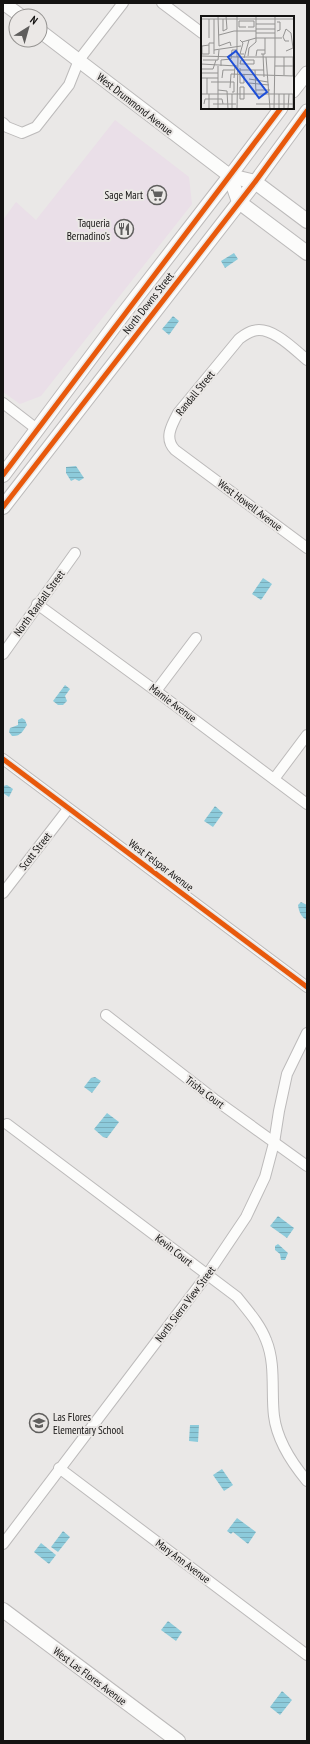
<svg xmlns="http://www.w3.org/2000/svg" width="310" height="1744" viewBox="0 0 310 1744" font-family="'PT Sans Narrow',sans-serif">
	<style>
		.commercial { fill: #eadfe8 }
		.water { fill: url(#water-rules) }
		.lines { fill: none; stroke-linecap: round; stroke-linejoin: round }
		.minor-casing { stroke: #bcbaba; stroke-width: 12 }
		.tertiary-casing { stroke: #bcbaba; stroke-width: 15 }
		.secondary-casing { stroke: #bcbaba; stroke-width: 16 }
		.minor { stroke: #fcfcfb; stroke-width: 10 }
		.tertiary { stroke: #fcfcfb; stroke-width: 13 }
		.secondary { stroke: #fcfcfb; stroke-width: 14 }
		.cycleway-casing { stroke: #ebe8e6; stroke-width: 8 }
		.cycleway { stroke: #e8590c; stroke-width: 5 }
		.labels { text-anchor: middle; stroke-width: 4; stroke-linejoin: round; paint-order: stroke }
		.street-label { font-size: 11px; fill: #141312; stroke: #ebe8e6 }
		.poi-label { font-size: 11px; fill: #141312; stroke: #ebe8e6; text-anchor: end }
		.inset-road { fill: none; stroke: #949392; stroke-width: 1 }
		.view { fill: #1d4ed8; fill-opacity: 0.15; stroke: #1d4ed8; stroke-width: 2 }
		.inset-edge { fill: none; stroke: #141312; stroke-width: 2 }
	</style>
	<defs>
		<pattern id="water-rules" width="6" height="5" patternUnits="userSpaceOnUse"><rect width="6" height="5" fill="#8dcbdb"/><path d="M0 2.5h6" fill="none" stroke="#79adbb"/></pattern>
	</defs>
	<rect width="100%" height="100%" fill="#eae8e7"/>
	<polygon class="commercial" points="115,120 189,177 192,204 41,396 20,404 3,392 3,220 16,202 36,220"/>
	<g class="water">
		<polygon points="234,253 238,259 225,268 221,261"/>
		<polygon points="173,316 179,321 169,335 162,329"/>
		<polygon points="76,466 84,478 79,481 75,479 71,481 66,473 66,467"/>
		<polygon points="263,578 272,584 261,600 252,594"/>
		<polygon points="65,685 70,689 65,696 67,701 63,705 58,705 53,701"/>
		<path d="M22 718 25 720 27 725C23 731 20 737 12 736L9 732 10 728 18 725V720Z"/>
		<polygon points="7,785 13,789 9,797 3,793 3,786"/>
		<polygon points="215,806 223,813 213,827 204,821"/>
		<path d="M301 902 307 905V920C301 917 299 912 298 905Z"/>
		<polygon points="95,1077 101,1081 92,1093 84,1087 91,1078"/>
		<polygon points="107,1113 119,1122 107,1138 103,1137 94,1129"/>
		<polygon points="278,1216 294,1228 287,1238 270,1226"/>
		<polygon points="278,1244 288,1253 285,1260 281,1260 280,1254 275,1250 275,1246"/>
		<polygon points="190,1425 199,1425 198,1442 189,1441"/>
		<polygon points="222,1469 233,1485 224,1491 213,1475"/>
		<polygon points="237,1518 256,1532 248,1544 233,1532 231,1534 227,1531"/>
		<polygon points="63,1531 70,1537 58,1552 51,1547"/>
		<polygon points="41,1543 56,1555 49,1564 34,1552"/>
		<polygon points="168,1621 182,1632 176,1641 161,1630"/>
		<polygon points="282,1691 292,1700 280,1715 270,1707"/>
	</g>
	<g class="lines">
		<defs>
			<g id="minor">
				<polyline points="162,3 202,33"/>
				<polyline points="3,123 7,127 22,133 36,127 69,85 79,60 123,3"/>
				<path d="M307 360C294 349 271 325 253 331 248 332 243 336 239 339L178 413C171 426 164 439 175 450L307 548"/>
				<polyline points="3,403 38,430"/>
				<polyline points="37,604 156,691 307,804"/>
				<polyline points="3,654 75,553"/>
				<polyline points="156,691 196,638"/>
				<polyline points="3,759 307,987"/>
				<polyline points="274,779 307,735"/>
				<polyline points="3,893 68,809"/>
				<polyline points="106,1015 214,1099 307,1166"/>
				<path d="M7 1124 237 1297C248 1311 260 1324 266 1340 276 1364 271 1392 274 1416 277 1440 292 1463 307 1481"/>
				<polyline points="59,1468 307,1655"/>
				<polyline points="3,1544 207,1275 246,1217 265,1177 274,1143 279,1111 287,1074 307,1033"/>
			</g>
			<g id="tertiary">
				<polyline points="3,3 21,16"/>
				<polyline points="40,31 230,176 281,108"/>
				<polyline points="293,91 307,73"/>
				<polyline points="255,182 307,111"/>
			</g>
			<g id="secondary">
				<polyline points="230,176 239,202 307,253"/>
				<polyline points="230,176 255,182 307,221"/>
				<polyline points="3,475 121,317 230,176"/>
				<polyline points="3,507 255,182"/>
				<polyline points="3,1610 178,1741"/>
			</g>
		</defs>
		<use href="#minor" class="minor-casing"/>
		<use href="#tertiary" class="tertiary-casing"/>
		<use href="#secondary" class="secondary-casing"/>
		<use href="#minor" class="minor"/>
		<use href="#tertiary" class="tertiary"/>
		<use href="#secondary" class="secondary"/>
		<defs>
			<g id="cycleway">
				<polyline points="3,475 281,108"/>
				<polyline points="3,507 255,182 307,111"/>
				<polyline points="3,759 307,987"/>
			</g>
		</defs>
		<use href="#cycleway" class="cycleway-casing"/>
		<use href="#cycleway" class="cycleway"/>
	</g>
	<defs>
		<symbol id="supermarket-ring" viewBox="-11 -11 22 22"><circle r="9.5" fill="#ebe8e6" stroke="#5f5e5d" stroke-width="1.5"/><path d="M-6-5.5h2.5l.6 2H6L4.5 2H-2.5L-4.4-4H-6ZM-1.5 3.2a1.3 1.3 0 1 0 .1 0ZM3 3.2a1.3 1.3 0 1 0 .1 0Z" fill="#5f5e5d"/></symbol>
		<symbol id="restaurant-ring" viewBox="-11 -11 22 22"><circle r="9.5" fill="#ebe8e6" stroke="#5f5e5d" stroke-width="1.5"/><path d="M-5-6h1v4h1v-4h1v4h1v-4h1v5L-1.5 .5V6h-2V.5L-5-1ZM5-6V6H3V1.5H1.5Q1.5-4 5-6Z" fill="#5f5e5d"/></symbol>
		<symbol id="school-ring" viewBox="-11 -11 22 22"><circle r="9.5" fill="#ebe8e6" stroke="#5f5e5d" stroke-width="1.5"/><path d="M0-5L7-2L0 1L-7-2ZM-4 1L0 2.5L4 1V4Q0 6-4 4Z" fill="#5f5e5d"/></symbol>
	</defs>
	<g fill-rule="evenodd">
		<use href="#supermarket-ring" x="146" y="184" width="22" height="22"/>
		<use href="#restaurant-ring" x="113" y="218" width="22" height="22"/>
		<use href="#school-ring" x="28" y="1412" width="22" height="22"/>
	</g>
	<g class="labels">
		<g class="street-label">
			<text transform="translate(135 104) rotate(38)" y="4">West Drummond Avenue</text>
			<text transform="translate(148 303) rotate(-52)" y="4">North Downs Street</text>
			<text transform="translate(195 393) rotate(-51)" y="4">Randall Street</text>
			<text transform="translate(250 505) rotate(37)" y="4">West Howell Avenue</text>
			<text transform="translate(39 603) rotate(-54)" y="4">North Randall Street</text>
			<text transform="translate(173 703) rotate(37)" y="4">Mamie Avenue</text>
			<text transform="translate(35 851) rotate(-52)" y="4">Scott Street</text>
			<text transform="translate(161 865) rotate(37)" y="4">West Felspar Avenue</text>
			<text transform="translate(205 1092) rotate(37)" y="4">Trisha Court</text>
			<text transform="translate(174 1250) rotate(38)" y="4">Kevin Court</text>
			<text transform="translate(185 1304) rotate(-53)" y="4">North Sierra View Street</text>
			<text transform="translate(183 1561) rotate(37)" y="4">Mary Ann Avenue</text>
			<text transform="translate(90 1676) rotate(37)" y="4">West Las Flores Avenue</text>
		</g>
		<g class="poi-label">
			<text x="143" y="199">Sage Mart</text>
			<text x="110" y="227">Taqueria<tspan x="110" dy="13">Bernadino's</tspan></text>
			<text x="53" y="1421" text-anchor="start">Las Flores<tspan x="53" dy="13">Elementary School</tspan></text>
		</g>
	</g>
	<g transform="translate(201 16)">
		<rect width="93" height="93" fill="#eae8e7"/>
		<path class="inset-road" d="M17 0 18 30 29 26 30 30M74 0V40M0 3H93M8 3V22M13 3V38M22 3V15L26 13 25 0M76 6H79V14L76 15M55 8H74M45 11H38V5H53V11H47M55 13H74M55 17H74M18 19 33 15H55M39 24 42 27 39 38H43M41 26 55 22H81M8 29 1 30V38H8M13 34 40 30M85 35 92 32 90 17 85 13 82 21 84 25H88M8 38V27H13M60 38H64V22M62 38 63 61M0 40 36 41V0M47 40 48 32 55 26V0M55 40 56 34H64M36 41H93M65 41 69 93M43 42 48 24M2 44H17L18 34M40 44H53V48H39ZM0 48 36 50M20 50V44L30 43 31 34H36M74 50H93M39 52V67H43V58M1 53H12L15 44M39 54H63M54 54 55 78M0 57H17M83 59V41M92 60V41M1 62H17M21 62 22 54H34M33 62 34 50M48 63 67 66M10 66H33V76H31M48 67 68 69M39 71H43V83H39ZM29 72 30 58 93 60M17 74 26 75 27 93M55 74H69M0 78H36M6 78V62M36 78H93M3 88 4 83H21L22 88M12 88H35M55 88H93M8 93V78M17 93V50M31 93V78M36 93 37 40M73 93 74 40M78 93V78M83 93V78M87 93 88 78M92 93V78"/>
		<path class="view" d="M35 35 66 76 58 82 27 41Z"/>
		<rect width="93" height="93" class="inset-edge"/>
	</g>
	<rect width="310" height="1744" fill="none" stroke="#141312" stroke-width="8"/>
	<g transform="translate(28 28) rotate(37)"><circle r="19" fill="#ebe8e6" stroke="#959391"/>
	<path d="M0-3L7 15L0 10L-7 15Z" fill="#5f5e5d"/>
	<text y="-6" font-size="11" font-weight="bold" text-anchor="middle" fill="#141312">N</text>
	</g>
</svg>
